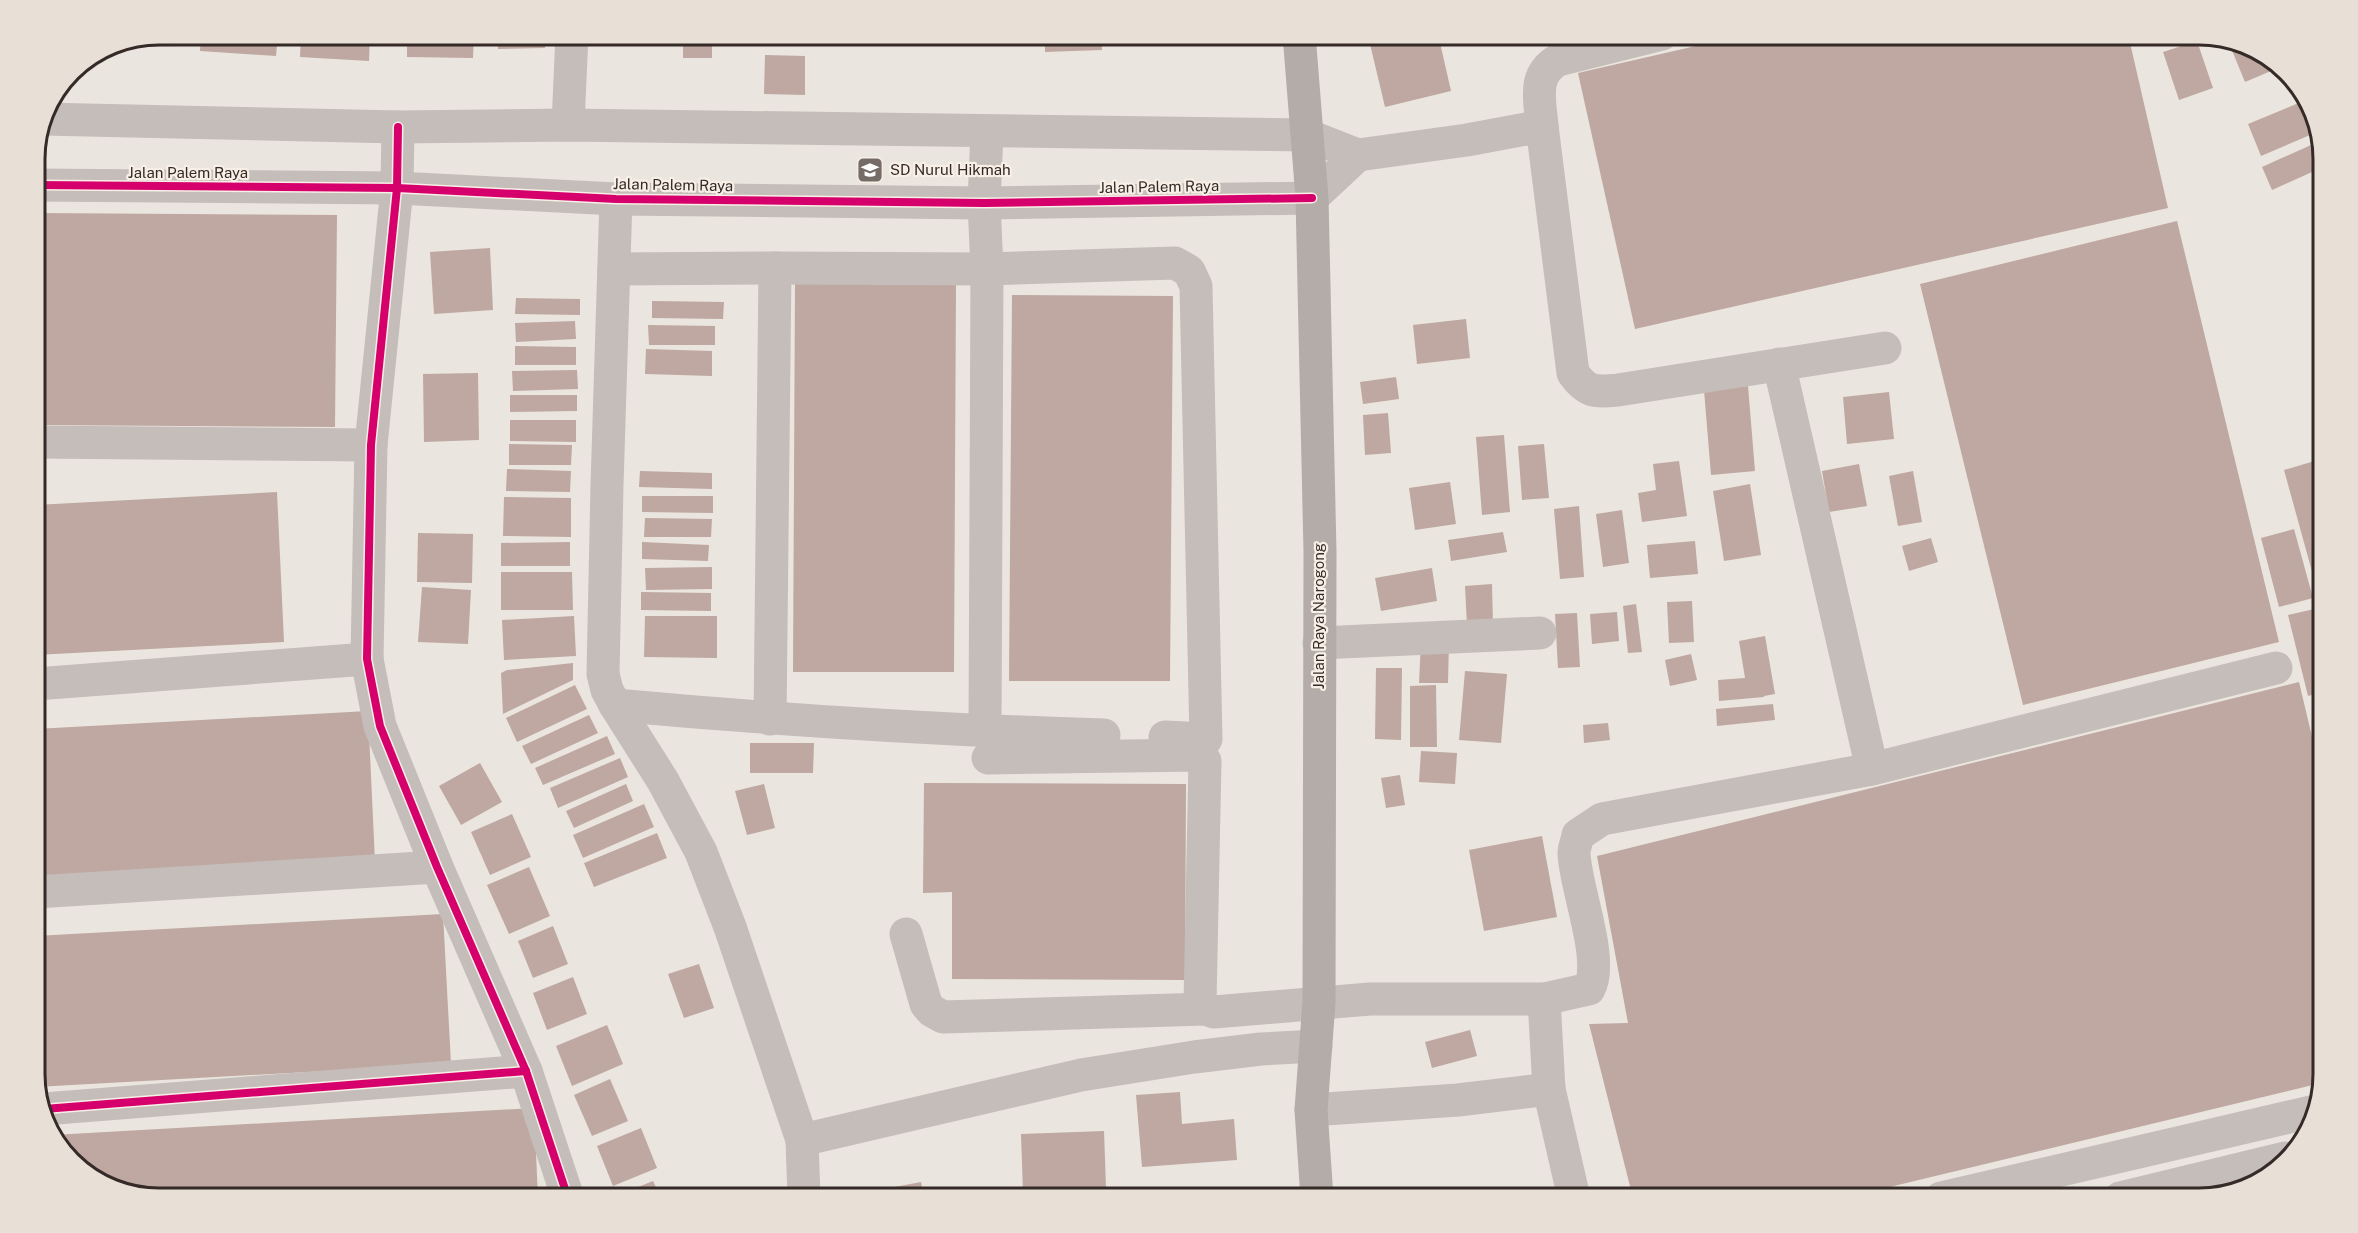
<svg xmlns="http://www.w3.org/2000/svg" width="2358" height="1233" viewBox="0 0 2358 1233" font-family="'Public Sans',sans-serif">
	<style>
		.building { fill: #bea8a1 }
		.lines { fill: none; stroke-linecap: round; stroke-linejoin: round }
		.minor { stroke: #c4bdb9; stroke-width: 33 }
		.major { stroke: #b3aca8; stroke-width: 33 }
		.cycleway-casing { stroke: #f8efe6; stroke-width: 11 }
		.cycleway { stroke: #d6006c; stroke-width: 8 }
		.labels { text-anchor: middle; stroke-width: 4.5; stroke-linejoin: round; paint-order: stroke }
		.poi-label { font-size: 15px; fill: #352a27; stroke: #f8efe6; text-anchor: start }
		.street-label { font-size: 15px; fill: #352a27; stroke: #f8efe6 }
		.rim { fill: none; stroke: #352a27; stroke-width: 3 }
	</style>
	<rect width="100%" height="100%" fill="#ebe5df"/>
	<g class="building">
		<polygon points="159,34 180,34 180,46 107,47 112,44"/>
		<polygon points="201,34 278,34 276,56 200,51"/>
		<polygon points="301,34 370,34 369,61 300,57"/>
		<polygon points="407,34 474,34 473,58 407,57"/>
		<polygon points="497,34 544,34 545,48 498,49"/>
		<rect x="683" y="34" width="29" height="24"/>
		<rect x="868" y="34" width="49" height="6"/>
		<polygon points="1045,34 1101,34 1102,50 1045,52"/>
		<polygon points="1413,34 1438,34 1451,91 1385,107 1370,44"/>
		<polygon points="1748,34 2128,34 2168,208 1635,329 1578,73"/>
		<polygon points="2197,41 2213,88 2179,100 2163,52"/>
		<polygon points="2241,44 2254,48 2278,68 2245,82 2231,48"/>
		<polygon points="765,55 805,56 805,95 764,94"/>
		<polygon points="2306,100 2317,132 2261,156 2248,124"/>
		<polygon points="2320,141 2323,151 2323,167 2272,190 2262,167"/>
		<polygon points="35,213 337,215 335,427 35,425"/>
		<polygon points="2177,221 2279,642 2023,705 1920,284"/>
		<polygon points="490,248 493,310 434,314 430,252"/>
		<polygon points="2323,265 2323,293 2314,268"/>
		<polygon points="795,281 956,282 954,672 793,672"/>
		<polygon points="1012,295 1173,296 1170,681 1009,681"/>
		<polygon points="516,298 580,299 580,315 515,314"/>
		<polygon points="652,301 724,302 723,319 652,318"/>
		<polygon points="1466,319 1470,358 1417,364 1413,325"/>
		<polygon points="575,321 576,339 516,342 515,323"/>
		<polygon points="648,325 715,326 715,345 649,345"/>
		<polygon points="515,346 576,347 576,365 515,365"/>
		<polygon points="646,349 712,351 712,376 645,374"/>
		<polygon points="577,370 578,389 513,391 512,371"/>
		<polygon points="478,373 479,440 424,442 423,374"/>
		<polygon points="1396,377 1399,399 1363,404 1360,382"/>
		<polygon points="1748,386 1755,471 1711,475 1704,390"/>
		<polygon points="1889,392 1894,439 1847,444 1843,397"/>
		<polygon points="510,395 577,395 577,411 510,412"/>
		<polygon points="1388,413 1391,453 1365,455 1363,415"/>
		<polygon points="510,420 576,420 576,442 510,441"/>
		<polygon points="1504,435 1510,512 1482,515 1476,437"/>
		<polygon points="509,444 572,445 571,465 509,465"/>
		<polygon points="1544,444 1549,498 1522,500 1518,446"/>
		<polygon points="2318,460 2323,479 2323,584 2316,586 2284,470"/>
		<polygon points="1679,461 1687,516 1642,522 1638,493 1656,490 1653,464"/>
		<polygon points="1859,464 1867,506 1829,512 1822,471"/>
		<polygon points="507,469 571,471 570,492 506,491"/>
		<polygon points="640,471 712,473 712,489 639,487"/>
		<polygon points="1913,471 1922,522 1898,526 1889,476"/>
		<polygon points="1450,482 1456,524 1415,530 1409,488"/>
		<polygon points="1750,484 1761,555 1724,561 1713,491"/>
		<polygon points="277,492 284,642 35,655 35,505"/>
		<polygon points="642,496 713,496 713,513 642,512"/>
		<polygon points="504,497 571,498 571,537 503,536"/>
		<polygon points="1579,506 1584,577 1560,579 1554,509"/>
		<polygon points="1622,510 1629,563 1603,567 1596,514"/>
		<polygon points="645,518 712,519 711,537 644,537"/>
		<polygon points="2294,529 2313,598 2279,607 2261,538"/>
		<polygon points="1503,532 1507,552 1451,561 1448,540"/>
		<polygon points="418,533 473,534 472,583 417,582"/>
		<polygon points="1931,538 1938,562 1909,571 1902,546"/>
		<polygon points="1695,541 1698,574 1650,578 1647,545"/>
		<polygon points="570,542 570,566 501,566 501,543"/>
		<polygon points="642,542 709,545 708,561 642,559"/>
		<polygon points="712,567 712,589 646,590 645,568"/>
		<polygon points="1432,568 1437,601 1381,611 1375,578"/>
		<polygon points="501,572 572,572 573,610 501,610"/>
		<polygon points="1492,584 1493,625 1467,626 1465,586"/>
		<polygon points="422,587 471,590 468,644 418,642"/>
		<polygon points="641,592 711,593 711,611 641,610"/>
		<polygon points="1692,601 1694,642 1669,643 1667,602"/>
		<polygon points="1636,604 1642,652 1628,653 1623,606"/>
		<polygon points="2323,607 2323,692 2308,696 2288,615"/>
		<polygon points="1617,612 1619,641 1592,644 1590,614"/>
		<polygon points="1577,613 1580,667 1558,668 1555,614"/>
		<polygon points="574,616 576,656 504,660 502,620"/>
		<polygon points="645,616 717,616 717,658 644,657"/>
		<polygon points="1765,636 1775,694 1764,696 1764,697 1719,701 1718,680 1745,678 1739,641"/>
		<polygon points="1421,641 1449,641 1448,683 1419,683"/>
		<polygon points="1691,654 1697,680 1670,686 1665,660"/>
		<polygon points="573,663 573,680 503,714 501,673 507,670"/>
		<polygon points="1376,668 1402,668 1401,740 1375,739"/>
		<polygon points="1465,671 1507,674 1501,743 1459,740"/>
		<polygon points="2299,682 2323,783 2324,1074 2321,1083 1844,1198 1633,1198 1589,1024 1628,1023 1597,856"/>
		<polygon points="575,685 587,709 517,742 506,718"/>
		<polygon points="1436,685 1437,747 1410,747 1410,686"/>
		<polygon points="1773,704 1775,720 1717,726 1716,709"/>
		<polygon points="368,711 375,862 35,880 35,729"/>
		<polygon points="589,715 598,733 531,764 522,746"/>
		<polygon points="1608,723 1610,740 1584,743 1583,725"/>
		<polygon points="607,736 615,754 543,785 535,768"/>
		<polygon points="750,743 814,743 813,773 750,773"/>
		<polygon points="1421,751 1457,753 1455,784 1419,782"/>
		<polygon points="620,758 628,777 558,808 550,788"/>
		<polygon points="480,763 502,802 461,825 439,786"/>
		<polygon points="1400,775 1405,805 1386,808 1381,778"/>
		<polygon points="924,783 1186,784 1185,980 952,979 952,892 923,893"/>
		<polygon points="626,784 633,801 574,828 566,811"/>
		<polygon points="764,784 775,828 747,835 735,791"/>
		<polygon points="644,804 654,827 583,858 573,835"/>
		<polygon points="512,814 531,857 490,875 471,832"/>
		<polygon points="657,833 667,858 594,887 584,863"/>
		<polygon points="1542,836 1557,917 1484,931 1469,850"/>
		<polygon points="529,867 550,916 509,934 487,885"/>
		<polygon points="443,914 451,1064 36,1087 35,936"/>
		<polygon points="553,926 568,964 533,978 518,941"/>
		<polygon points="699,964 714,1008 684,1018 668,974"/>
		<polygon points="573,977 587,1014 547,1030 533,993"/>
		<polygon points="607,1025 623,1064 572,1086 556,1046"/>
		<polygon points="1470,1030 1477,1056 1432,1068 1425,1042"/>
		<polygon points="610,1079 628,1121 592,1136 574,1095"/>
		<polygon points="1180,1092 1182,1124 1234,1119 1237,1160 1142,1167 1136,1095"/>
		<polygon points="534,1108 538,1198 159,1198 104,1185 55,1143 53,1135"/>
		<polygon points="641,1128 657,1168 613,1186 597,1146"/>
		<polygon points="1104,1131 1106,1188 1023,1192 1021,1134"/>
		<polygon points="653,1181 661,1198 611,1198"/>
		<polygon points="921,1182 924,1198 841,1198 840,1197"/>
		<polygon points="1024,1193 1024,1198 967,1198 967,1197"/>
	</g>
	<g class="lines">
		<g class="minor">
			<path d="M42 119 398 127 568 125 1307 135 1358 155 1467 140 1542 126 1573 373C1587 393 1595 392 1618 390L1885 348"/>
			<polyline points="568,125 572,34"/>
			<path d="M1542 126C1540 100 1532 75 1558 60L1662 34"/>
			<polyline points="398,127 397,188 371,445 367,659 380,726 437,867 526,1071 568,1198"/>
			<polyline points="35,185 397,188 616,199 984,203 1312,198 1358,155"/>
			<polyline points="616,199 607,485 603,674 607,690 615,705 663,781 701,852 730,927 802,1140 1081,1075 1194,1057 1261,1049 1316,1046"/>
			<polyline points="614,269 775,268 987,269 1175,263 1189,271 1196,286 1206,739 1165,737"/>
			<polyline points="1779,364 1872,769"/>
			<polyline points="35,442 371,445"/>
			<polyline points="1319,643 1540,633"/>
			<polyline points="35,684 367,659"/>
			<path d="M615 705C778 720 941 730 1104 735"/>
			<polyline points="770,719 775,268"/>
			<polyline points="985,731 987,269 984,203 987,132"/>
			<path d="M988 758 1198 755 1205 761 1200 1003 1206 1009 1214 1012 1370 999H1544L1589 989C1605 960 1575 888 1574 853 1574 848 1577 841 1578 835L1602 819 1872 769 2276 668"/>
			<polyline points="35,892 437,867"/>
			<polyline points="906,934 926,1004 932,1011 943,1017 1206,1009"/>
			<polyline points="1544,999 1549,1089 1574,1198"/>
			<polyline points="44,1109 526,1071"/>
			<polyline points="1311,1110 1458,1100 1549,1089"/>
			<polyline points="802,1140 804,1198"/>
			<polyline points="1941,1198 2315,1111"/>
			<polyline points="2120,1198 2285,1158"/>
		</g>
		<polyline class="major" points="1299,34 1312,198 1320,552 1319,1002 1311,1110 1317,1198"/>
		<defs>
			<g id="cycleway">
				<polyline points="398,127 397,188 371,445 367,659 380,726 437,867 526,1071 568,1198"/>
				<polyline points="35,185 397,188 616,199 984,203 1312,198"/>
				<polyline points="44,1109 526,1071"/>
			</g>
		</defs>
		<use href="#cycleway" class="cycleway-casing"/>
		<use href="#cycleway" class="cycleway"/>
	</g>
	<defs>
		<symbol id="school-square" viewBox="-11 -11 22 22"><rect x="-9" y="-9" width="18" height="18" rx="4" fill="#756b67" stroke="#f8efe6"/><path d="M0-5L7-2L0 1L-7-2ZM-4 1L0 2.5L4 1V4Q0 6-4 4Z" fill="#fff"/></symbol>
	</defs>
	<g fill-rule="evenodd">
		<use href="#school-square" x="855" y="155" width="30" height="30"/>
	</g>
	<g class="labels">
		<g class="poi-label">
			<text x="890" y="175">SD Nurul Hikmah</text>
		</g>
		<g class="street-label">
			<text x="188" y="178">Jalan Palem Raya</text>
			<text transform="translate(673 185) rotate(1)" y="5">Jalan Palem Raya</text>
			<text transform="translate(1159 187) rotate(-1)" y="5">Jalan Palem Raya</text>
			<text transform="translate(1319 616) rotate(-90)" y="5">Jalan Raya Narogong</text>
		</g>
	</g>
	<path d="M0 0H2358V1233H0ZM159 45H2199A114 114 0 0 1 2313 159V1074A114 114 0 0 1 2199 1188H159A114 114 0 0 1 45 1074V159A114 114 0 0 1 159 45Z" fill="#e8dfd7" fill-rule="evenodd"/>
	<path class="rim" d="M159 45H2199A114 114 0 0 1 2313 159V1074A114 114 0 0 1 2199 1188H159A114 114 0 0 1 45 1074V159A114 114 0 0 1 159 45Z"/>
</svg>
